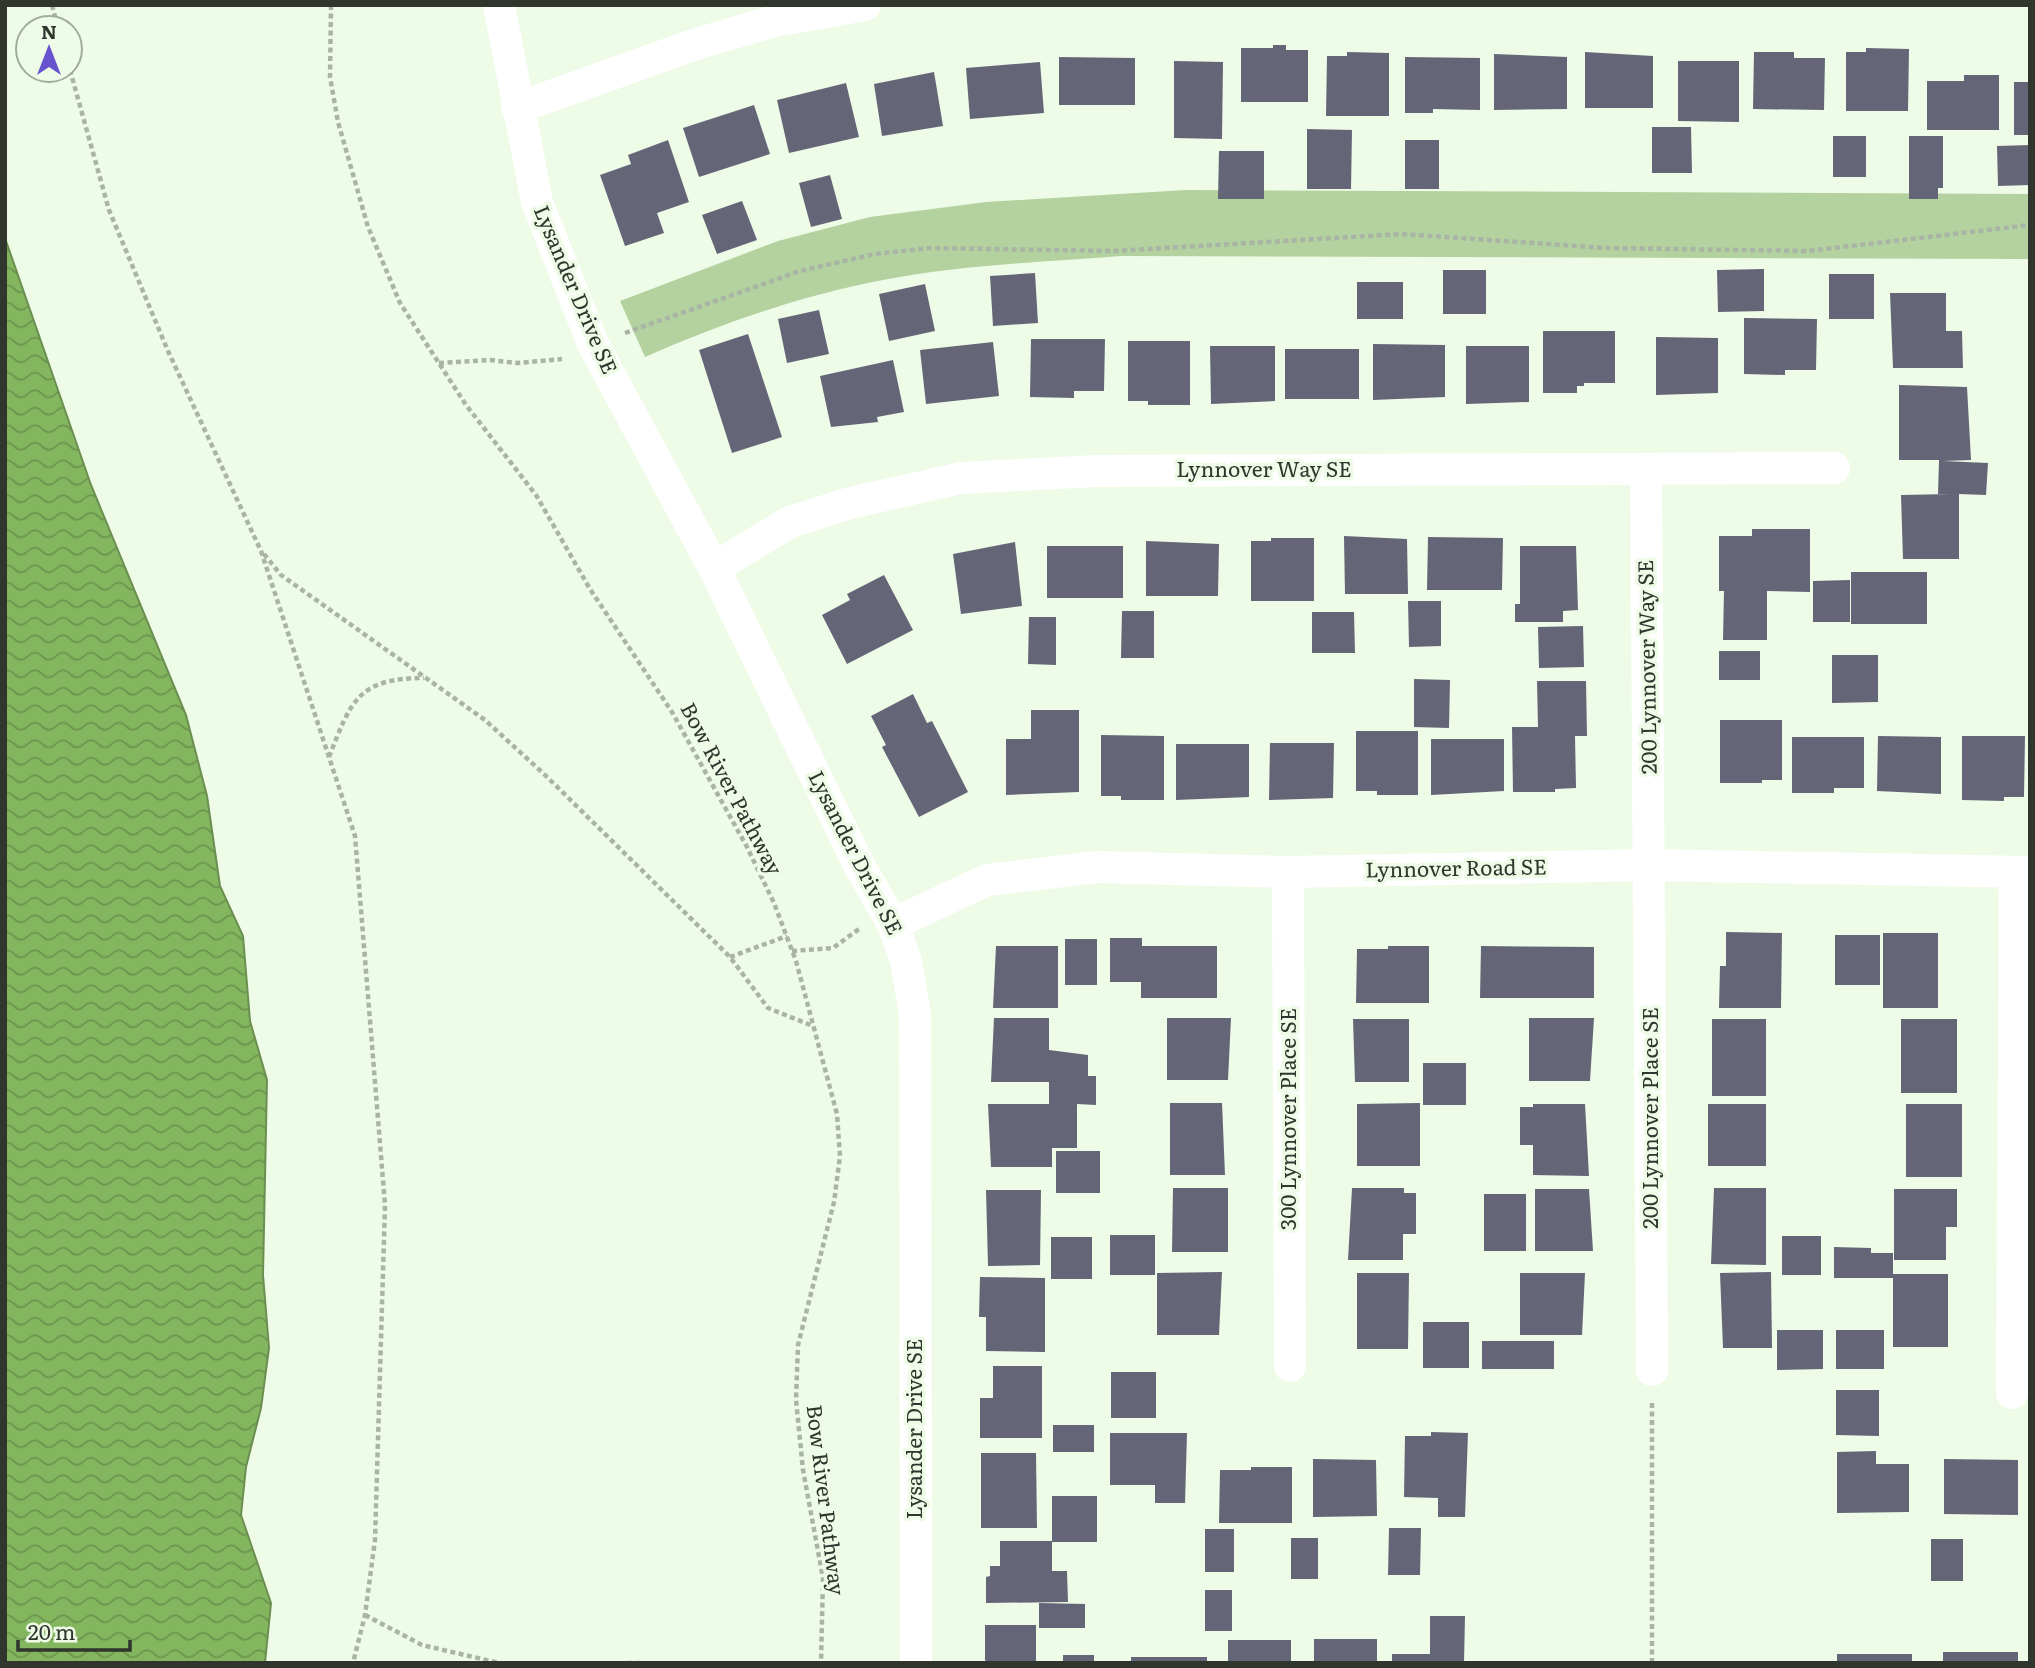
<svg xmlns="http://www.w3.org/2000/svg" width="2035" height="1668" viewBox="0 0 2035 1668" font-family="Literata,serif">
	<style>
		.green { fill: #b3d29f }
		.water { fill: url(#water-waves); stroke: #6b8f50; stroke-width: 2 }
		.building { fill: #656578 }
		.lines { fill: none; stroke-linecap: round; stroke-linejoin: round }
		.path { stroke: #aab4a4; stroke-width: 4.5; stroke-dasharray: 5 3.5; stroke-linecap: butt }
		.street { stroke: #fff; stroke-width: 32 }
		.labels { text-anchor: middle; stroke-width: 7; stroke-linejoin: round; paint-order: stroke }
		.street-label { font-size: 21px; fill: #30352d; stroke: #eefbe6 }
	</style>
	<defs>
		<pattern id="water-waves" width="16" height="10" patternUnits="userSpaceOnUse" patternTransform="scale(1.75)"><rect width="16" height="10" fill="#84b65f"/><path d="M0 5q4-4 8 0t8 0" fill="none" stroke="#6c954f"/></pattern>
	</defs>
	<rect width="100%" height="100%" fill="#eefbe6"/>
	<path class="green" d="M1186 190 2030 194V259L1121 256C1042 262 961 265 883 280 800 296 722 323 645 357L620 301 778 241 870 217 986 202Z"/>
	<polygon class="water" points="5,238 91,485 186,715 207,796 220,886 243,936 250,1021 267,1080 263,1275 269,1348 261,1408 246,1467 241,1515 271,1603 265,1663 5,1663"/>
	<g class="building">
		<polygon points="1273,45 1286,45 1286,50 1308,50 1308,102 1241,102 1241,48 1273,48"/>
		<polygon points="1866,48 1909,49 1908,111 1846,111 1846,52 1866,52"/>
		<polygon points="1347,52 1389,53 1389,116 1326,116 1327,56 1347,56"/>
		<polygon points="1585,52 1653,56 1653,108 1585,108"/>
		<polygon points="1754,52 1794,52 1794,58 1825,58 1824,110 1753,109"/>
		<polygon points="1494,54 1567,57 1567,109 1494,110"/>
		<polygon points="1059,57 1135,58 1135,105 1059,105"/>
		<polygon points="1405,57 1480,58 1480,110 1433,109 1433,113 1405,113"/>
		<polygon points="1174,61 1223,62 1222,139 1174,138"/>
		<polygon points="1678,61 1739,61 1739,122 1678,121"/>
		<polygon points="1040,62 1044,113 970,119 966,68"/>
		<polygon points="934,72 943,126 882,136 874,84"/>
		<polygon points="1964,75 1999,75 1999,130 1927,130 1927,81 1964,81"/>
		<rect x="2014" y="82" width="16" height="53"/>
		<polygon points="846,83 859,137 789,153 777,100"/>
		<polygon points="754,105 770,154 699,177 683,128"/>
		<polygon points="1652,127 1691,127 1692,173 1652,173"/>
		<polygon points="1307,129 1352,130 1351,189 1307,189"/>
		<rect x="1833" y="136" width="33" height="41"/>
		<polygon points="1909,136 1943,136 1943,188 1938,188 1938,199 1909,199"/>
		<polygon points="668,140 689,202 657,213 664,233 625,246 600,175 631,164 628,155"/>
		<rect x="1405" y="140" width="34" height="49"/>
		<polygon points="2030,145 2030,185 1998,186 1997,146"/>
		<polygon points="1219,151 1264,151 1264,199 1218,199"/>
		<polygon points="830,175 842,219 811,227 799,183"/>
		<polygon points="742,201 757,240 717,254 702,215"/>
		<polygon points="1764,269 1764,311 1718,312 1717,270"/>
		<rect x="1443" y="270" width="43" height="44"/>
		<polygon points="1035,273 1038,323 993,326 990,276"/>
		<rect x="1829" y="274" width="45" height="45"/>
		<rect x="1357" y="282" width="46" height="37"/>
		<polygon points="925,284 935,331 889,341 879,294"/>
		<polygon points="1890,293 1946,293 1946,331 1962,331 1963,368 1893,368"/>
		<polygon points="819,310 829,354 787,363 778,319"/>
		<polygon points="1744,318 1817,319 1816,370 1785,370 1785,375 1744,374"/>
		<polygon points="1543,331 1615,331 1615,383 1584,383 1584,386 1577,386 1577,393 1543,393"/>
		<polygon points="748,334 782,437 732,453 699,350"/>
		<polygon points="1656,337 1718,338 1718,393 1656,395"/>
		<polygon points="1031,339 1105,339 1104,391 1074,391 1074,398 1030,397"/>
		<polygon points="1128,341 1190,341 1190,405 1148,405 1148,401 1128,401"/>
		<polygon points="993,342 999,396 926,404 920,350"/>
		<polygon points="1373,344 1445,345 1445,397 1373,400"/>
		<polygon points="1210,346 1275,346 1275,401 1211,404"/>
		<polygon points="1466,346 1529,346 1529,402 1466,404"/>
		<rect x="1285" y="349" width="74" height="50"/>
		<polygon points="893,360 904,412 877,417 878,422 831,427 820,376"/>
		<polygon points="1899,385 1967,387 1971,460 1943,461 1988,463 1986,495 1959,494 1959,559 1903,559 1901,495 1951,494 1938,494 1939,460 1899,460"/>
		<polygon points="1752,529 1810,529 1810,592 1767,591 1767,640 1723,640 1724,591 1719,591 1719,536 1752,536"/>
		<polygon points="1344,536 1407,539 1408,594 1345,594"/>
		<polygon points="1428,537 1503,538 1502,590 1427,590"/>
		<polygon points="1271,538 1314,538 1314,601 1251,601 1251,541 1271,541"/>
		<polygon points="1146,541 1219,544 1218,596 1146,596"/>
		<polygon points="1015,542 1022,606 961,614 953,554"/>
		<rect x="1047" y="546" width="76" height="52"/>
		<polygon points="1520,546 1576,546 1578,610 1563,611 1563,622 1515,622 1515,604 1520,604"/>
		<rect x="1851" y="572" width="76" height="52"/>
		<polygon points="884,575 913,630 847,664 822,615 850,600 847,594"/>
		<polygon points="1850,580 1850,622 1813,622 1813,581"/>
		<polygon points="1408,601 1441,601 1441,646 1409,647"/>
		<polygon points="1122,611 1154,611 1154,658 1121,658"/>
		<polygon points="1312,612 1354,612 1355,653 1312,653"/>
		<polygon points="1029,617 1056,617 1056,665 1028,664"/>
		<polygon points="1583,626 1584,667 1539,668 1538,627"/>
		<rect x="1719" y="651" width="41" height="29"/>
		<polygon points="1832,655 1878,655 1878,702 1832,703"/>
		<polygon points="1414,679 1450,680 1449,728 1414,727"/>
		<polygon points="1537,681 1586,681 1587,736 1575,736 1576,788 1555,789 1555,792 1513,792 1512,727 1538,727"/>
		<polygon points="913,694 927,723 932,721 968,792 919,817 882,747 886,745 871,716"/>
		<polygon points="1031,710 1079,710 1079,792 1006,795 1006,739 1031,739"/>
		<polygon points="1720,720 1782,720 1782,780 1762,780 1762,783 1720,783"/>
		<polygon points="1356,731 1418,731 1418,795 1377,795 1377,791 1356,791"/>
		<polygon points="1101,735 1164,736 1164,800 1121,800 1121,796 1101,796"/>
		<polygon points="1878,736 1941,737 1941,794 1877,791"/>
		<polygon points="1962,736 2025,736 2024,797 2004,797 2004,801 1962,800"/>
		<polygon points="1792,737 1864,737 1864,788 1834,788 1834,793 1792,793"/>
		<polygon points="1431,739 1504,739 1504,791 1431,795"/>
		<polygon points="1270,743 1334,743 1333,798 1269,800"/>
		<polygon points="1176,744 1249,744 1249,797 1176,800"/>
		<polygon points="1726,932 1782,933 1781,1008 1719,1008 1720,966 1726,966"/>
		<rect x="1883" y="933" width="55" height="75"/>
		<rect x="1835" y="935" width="45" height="50"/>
		<polygon points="1110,938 1142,938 1142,946 1217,946 1217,998 1141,998 1141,982 1110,982"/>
		<rect x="1065" y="939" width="32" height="46"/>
		<polygon points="996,946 1058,946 1058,1008 993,1008"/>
		<polygon points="1388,946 1429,946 1429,1003 1356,1003 1357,949 1388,949"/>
		<polygon points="1481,946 1594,947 1594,998 1480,998"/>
		<polygon points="994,1018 1049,1018 1049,1050 1088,1055 1088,1076 1096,1076 1096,1105 1077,1104 1077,1148 1052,1148 1052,1167 991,1167 988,1104 1049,1104 1049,1082 991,1082"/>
		<polygon points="1167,1018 1231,1018 1228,1080 1167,1080"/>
		<polygon points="1529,1018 1594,1018 1590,1081 1529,1081"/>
		<polygon points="1353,1019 1409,1019 1409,1082 1355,1082"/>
		<rect x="1712" y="1019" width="54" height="77"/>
		<rect x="1901" y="1019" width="56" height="74"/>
		<rect x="1423" y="1063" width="43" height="42"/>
		<polygon points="1170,1103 1222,1103 1225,1175 1170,1175"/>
		<polygon points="1420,1103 1420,1166 1357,1166 1357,1104"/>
		<polygon points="1533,1104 1585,1104 1589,1176 1533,1175 1533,1145 1520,1145 1520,1107 1533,1107"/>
		<rect x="1708" y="1104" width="58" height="62"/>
		<rect x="1906" y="1104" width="56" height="73"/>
		<rect x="1056" y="1151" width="44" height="42"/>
		<polygon points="1173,1188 1228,1188 1228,1252 1172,1252"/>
		<polygon points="1352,1188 1404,1188 1404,1193 1416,1193 1416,1234 1403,1234 1403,1260 1348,1260"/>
		<polygon points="1714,1188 1766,1188 1766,1265 1711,1264"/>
		<polygon points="1535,1189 1589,1189 1593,1251 1535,1251"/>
		<polygon points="1894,1189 1957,1189 1957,1227 1946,1227 1946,1260 1894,1260"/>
		<polygon points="986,1190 1041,1190 1040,1265 988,1266"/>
		<rect x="1484" y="1194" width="42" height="57"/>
		<rect x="1110" y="1235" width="45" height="40"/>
		<rect x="1782" y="1236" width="39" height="39"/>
		<rect x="1051" y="1237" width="41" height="42"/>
		<polygon points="1834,1247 1871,1248 1871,1253 1893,1253 1893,1274 1948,1274 1948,1347 1893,1347 1893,1278 1834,1278"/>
		<polygon points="1222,1272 1219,1335 1157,1335 1157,1273"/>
		<polygon points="1771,1272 1772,1348 1723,1348 1720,1273"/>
		<polygon points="1357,1273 1409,1273 1408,1349 1357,1349"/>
		<polygon points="1520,1273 1585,1273 1582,1335 1520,1335"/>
		<polygon points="980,1277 1045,1278 1045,1352 986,1351 986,1317 979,1317"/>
		<rect x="1423" y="1322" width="46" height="46"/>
		<polygon points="1777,1330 1823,1330 1823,1369 1777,1370"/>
		<rect x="1836" y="1330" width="48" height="39"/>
		<rect x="1482" y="1341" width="72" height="28"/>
		<polygon points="993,1366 1042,1366 1042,1438 980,1438 980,1398 993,1398"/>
		<rect x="1111" y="1372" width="45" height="46"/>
		<polygon points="1836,1390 1879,1390 1879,1436 1836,1435"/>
		<rect x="1053" y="1425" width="41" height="27"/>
		<polygon points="1431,1432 1468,1433 1465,1517 1438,1517 1438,1498 1404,1497 1405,1436 1431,1436"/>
		<polygon points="1110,1433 1187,1433 1185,1503 1155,1503 1155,1485 1110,1485"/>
		<polygon points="1876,1451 1876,1464 1909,1464 1909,1512 1837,1513 1837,1452"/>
		<polygon points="981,1453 1036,1453 1037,1528 981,1528"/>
		<polygon points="1313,1459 1376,1460 1377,1516 1313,1517"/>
		<polygon points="1944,1459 2018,1460 2018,1515 1944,1514"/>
		<polygon points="1251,1467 1292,1467 1292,1523 1219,1523 1220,1470 1251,1470"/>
		<rect x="1052" y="1496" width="45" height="46"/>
		<polygon points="1389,1528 1421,1528 1420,1575 1388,1575"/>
		<rect x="1205" y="1529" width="29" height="43"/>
		<rect x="1291" y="1538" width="27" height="41"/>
		<rect x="1931" y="1539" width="32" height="42"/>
		<polygon points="1000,1541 1052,1541 1052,1571 1067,1571 1068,1602 986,1603 986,1577 990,1576 990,1566 1000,1566"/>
		<rect x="1205" y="1590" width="27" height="41"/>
		<polygon points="1039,1603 1085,1604 1085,1628 1039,1628"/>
		<polygon points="1430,1616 1465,1616 1464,1663 1392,1663 1392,1654 1430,1654"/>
		<polygon points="985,1625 1036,1625 1036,1663 987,1663 985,1660"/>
		<rect x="1314" y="1639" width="63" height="24"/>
		<rect x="1228" y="1640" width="63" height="23"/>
		<rect x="1943" y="1652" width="75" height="11"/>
		<rect x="1837" y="1654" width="75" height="9"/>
		<rect x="1063" y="1655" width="31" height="8"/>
		<rect x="1131" y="1657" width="76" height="6"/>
	</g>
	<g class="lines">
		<g class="path">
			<polyline points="52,5 58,28"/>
			<polyline points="331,5 330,77 338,122 368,227 400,303 466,405 536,495 590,589 672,712 747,847 774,903 796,961 837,1114 840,1156 834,1202 798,1345 796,1400 803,1470 823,1578 821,1663"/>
			<polyline points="70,70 109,210 168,351 261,551 355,836 385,1205 375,1540 365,1615 353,1663"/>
			<polyline points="625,333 800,271 875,254 930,248 1115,251 1402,234 1606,248 1808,251 2030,225"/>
			<polyline points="439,363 490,360 517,363 562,359"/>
			<polyline points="264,554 281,575 485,720 544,774 730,957 768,1008 813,1026"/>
			<path d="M329 757C351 701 358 678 424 678"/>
			<polyline points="792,951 833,948 859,929"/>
			<polyline points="730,957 787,936"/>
			<polyline points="365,1615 422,1645 499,1663"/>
			<polyline points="627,1663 639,1663"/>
			<polyline points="1652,1663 1652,1402"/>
		</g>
		<g class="street">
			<polyline points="499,5 537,202 593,344 714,568 860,867 893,924 906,961 915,1014 916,1663"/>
			<polyline points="517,108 696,44 775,21 865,5"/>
			<polyline points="1646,469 1652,1370"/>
			<polyline points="714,568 790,522 850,503 961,478 1096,471 1834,468"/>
			<polyline points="1288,872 1290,1366"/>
			<polyline points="893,924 987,880 1097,867 1288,872 1651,865 2030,872"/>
			<polyline points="2012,1393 2015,872"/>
		</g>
	</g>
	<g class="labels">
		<g class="street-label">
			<text transform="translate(575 290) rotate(67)" y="7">Lysander Drive SE</text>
			<text x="1264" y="477">Lynnover Way SE</text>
			<text transform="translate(1648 667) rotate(-91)" y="7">200 Lynnover Way SE</text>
			<text transform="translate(731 789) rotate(62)" y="7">Bow River Pathway</text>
			<text transform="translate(855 853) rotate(63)" y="7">Lysander Drive SE</text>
			<text transform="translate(1456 869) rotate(-1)" y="7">Lynnover Road SE</text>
			<text transform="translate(1651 1118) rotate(-90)" y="7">200 Lynnover Place SE</text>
			<text transform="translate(1289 1119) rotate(-90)" y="7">300 Lynnover Place SE</text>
			<text transform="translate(915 1429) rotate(-90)" y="7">Lysander Drive SE</text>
			<text transform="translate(825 1500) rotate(83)" y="7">Bow River Pathway</text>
		</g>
	</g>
	<rect width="2035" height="1668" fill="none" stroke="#30352d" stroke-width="14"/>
	<g transform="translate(49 49)"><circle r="33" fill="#eefbe6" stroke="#a2ac9c" stroke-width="2"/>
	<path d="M0-5L12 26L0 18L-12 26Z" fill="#6753cd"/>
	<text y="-10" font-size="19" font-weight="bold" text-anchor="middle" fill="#30352d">N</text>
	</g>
	<path d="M18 1640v10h112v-10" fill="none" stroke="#30352d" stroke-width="3.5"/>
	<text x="28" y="1640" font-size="21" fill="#30352d" stroke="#eefbe6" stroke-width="5" paint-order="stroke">20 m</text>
</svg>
